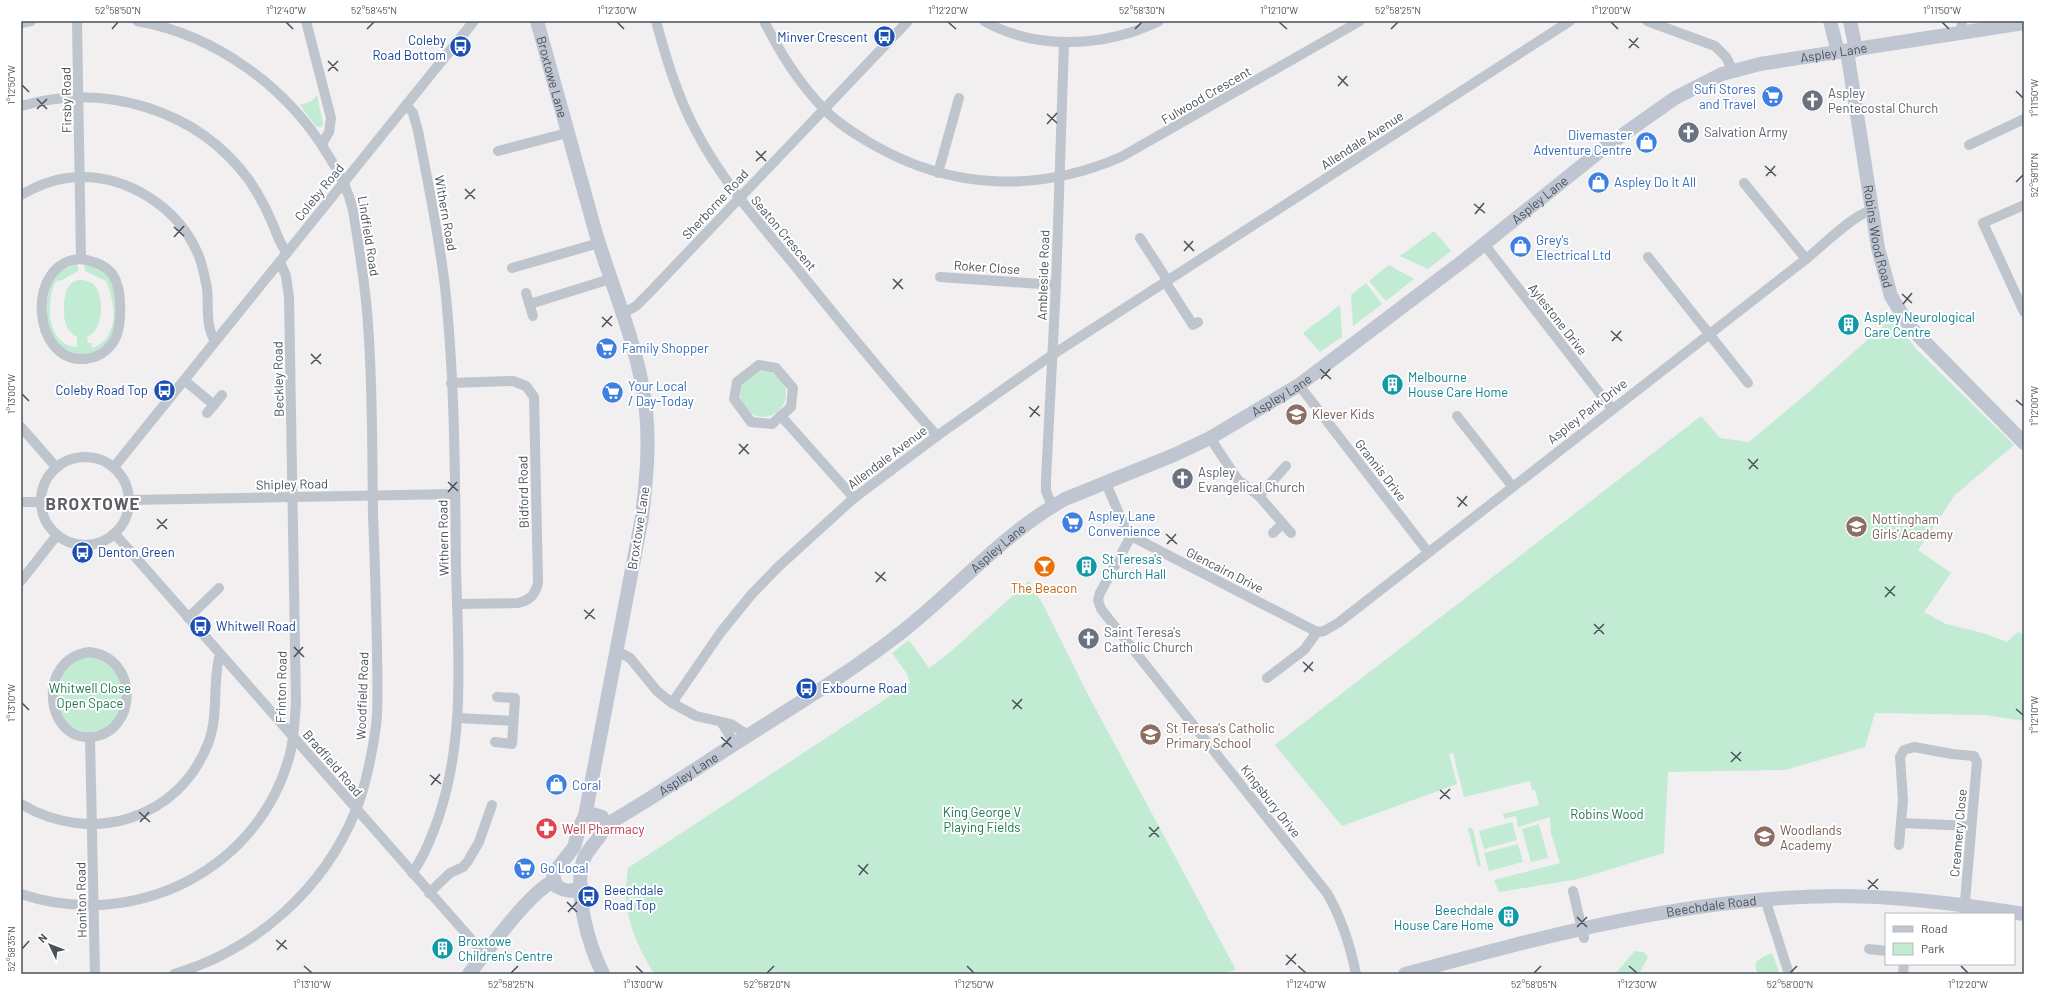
<svg xmlns="http://www.w3.org/2000/svg" width="2045" height="995" viewBox="0 0 2045 995" font-family="Barlow,sans-serif">
	<style>
		.green { fill: #c2ebd4 }
		.lines { fill: none; stroke-linecap: round; stroke-linejoin: round }
		.street { stroke: #bfc5cc; stroke-width: 10 }
		.secondary { stroke: #bfc6d1; stroke-width: 14 }
		.ticks { fill: none; stroke: #49515b; stroke-width: 1.5 }
		.labels { text-anchor: middle; stroke-width: 4; stroke-linejoin: round; paint-order: stroke }
		.transit-label { font-size: 13px; fill: #164399; stroke: #fff; text-anchor: start }
		.street-label { font-size: 13px; fill: #49515b; stroke: #fff }
		.shop-label { font-size: 13px; fill: #366cbe; stroke: #fff; text-anchor: start }
		.worship-label { font-size: 13px; fill: #5b616d; stroke: #fff; text-anchor: start }
		.culture-label { font-size: 13px; fill: #0d838f; stroke: #fff; text-anchor: start }
		.education-label { font-size: 13px; fill: #785e54; stroke: #fff; text-anchor: start }
		.food-label { font-size: 13px; fill: #c56008; stroke: #fff }
		.park-label { font-size: 13px; fill: #207550; stroke: #fff }
		.health-label { font-size: 13px; fill: #be3a42; stroke: #fff; text-anchor: start }
		.district-label { font-size: 17px; font-weight: bold; letter-spacing: 1px; fill: #5c5f63; stroke: #fff }
		.neatline { fill: none; stroke: #49515b; stroke-width: 1.5 }
		.ticks-label { font-size: 10px; text-anchor: middle; fill: #49515b }
	</style>
	<rect width="100%" height="100%" fill="#f1efef"/>
	<g class="green">
		<polygon points="317,95 323,123 322,127 318,127 315,125 300,105 312,101"/>
		<polygon points="1434,231 1451,251 1428,269 1400,256"/>
		<path d="M84 262C108 273 118 278 116 307 116 315 117 325 115 332 112 340 100 353 91 355 80 357 58 349 53 339 42 318 47 295 54 274L78 263V271L62 280 56 281C45 302 47 346 77 347V337C67 331 64 323 64 312 64 298 65 279 83 280 87 281 92 282 94 285 103 293 103 319 96 329 94 332 91 335 87 337L88 343H91L93 348C121 336 115 303 106 281L85 271Z"/>
		<polygon points="1389,265 1414,279 1386,301 1369,281"/>
		<polygon points="1366,283 1382,304 1353,326 1351,295"/>
		<polygon points="1340,305 1342,337 1320,352 1303,333"/>
		<polygon points="1892,318 1917,350 2014,445 1955,495 1918,550 1951,573 1924,612 1946,624 1983,633 2007,642 2018,632 2024,635 2024,721 1985,715 1875,713 1865,747 1785,770 1668,772 1664,853 1578,879 1499,892 1494,880 1560,863 1551,833 1550,817 1518,827 1516,816 1504,819 1503,814 1539,805 1535,790 1532,790 1530,781 1464,797 1453,753 1449,754 1457,784 1342,826 1275,745 1701,416 1720,438 1749,442 1811,390"/>
		<circle cx="763" cy="394" r="23"/>
		<path d="M1029 581 1045 608 1085 689 1236 970 1219 974H654C640 951 628 926 626 899 625 889 627 878 628 868L910 683 907 674 892 653 909 640 929 668 948 654Z"/>
		<polygon points="84,656 100,658 117,671 123,694 118,715 108,728 86,733 69,727 58,710 56,688 66,665"/>
		<polygon points="1512,822 1517,840 1484,849 1479,831"/>
		<polygon points="1539,824 1548,858 1531,862 1522,829"/>
		<polygon points="1469,827 1473,829 1481,866 1478,867 1468,829"/>
		<polygon points="1518,844 1523,862 1489,871 1484,853"/>
		<polygon points="1635,951 1644,952 1648,957 1639,974 1615,974"/>
		<path d="M1772 953 1780 974H1759C1749 962 1762 957 1772 953Z"/>
	</g>
	<g class="lines">
		<g class="street">
			<polyline points="77,21 81,259"/>
			<path d="M137 21C216 35 287 87 328 155 340 173 348 189 353 210 359 248 366 287 368 325 373 388 372 452 373 515 375 559 376 604 377 648 377 674 379 700 376 726 372 754 367 783 356 810 324 889 256 950 174 974"/>
			<polyline points="306,21 331,118 329,132 322,144"/>
			<path d="M656 21C666 58 677 95 695 129 721 180 759 222 795 266 841 323 888 381 937 436"/>
			<path d="M764 21C780 53 798 82 823 108 837 123 855 134 872 144 951 190 1038 193 1121 157L1360 21"/>
			<path d="M984 21C1037 51 1106 47 1159 21"/>
			<polyline points="1647,21 1715,46 1726,57 1733,71"/>
			<polyline points="21,23 31,21"/>
			<polyline points="1961,32 1962,21"/>
			<path d="M406 105 413 113 418 131C428 183 439 235 445 287 455 380 455 475 456 567 458 652 466 737 438 819 431 838 424 857 412 873"/>
			<path d="M21 106C104 82 197 109 249 180 257 192 265 206 271 220 276 231 279 243 287 253"/>
			<polyline points="1969,145 2024,119"/>
			<polyline points="498,151 567,133"/>
			<polyline points="938,173 959,98"/>
			<polyline points="1744,183 1806,259"/>
			<path d="M21 195C35 187 50 180 67 178 123 171 180 206 200 259 203 268 205 279 207 288 209 307 205 325 215 341"/>
			<polyline points="2024,205 1983,223 2024,312"/>
			<polyline points="1140,238 1168,281"/>
			<polyline points="1484,244 1612,409"/>
			<polyline points="1648,257 1748,383"/>
			<path d="M81 259C93 261 106 265 113 275 123 291 123 332 111 345 104 354 96 358 85 359 31 363 25 261 81 259Z"/>
			<polyline points="512,268 599,243"/>
			<polyline points="940,277 1056,285"/>
			<polyline points="1166,283 1193,325 1198,322"/>
			<polyline points="526,293 533,316"/>
			<polyline points="530,304 610,279"/>
			<polyline points="622,314 636,306 652,290 908,21"/>
			<polygon points="759,365 776,368 793,388 791,407 772,424 751,422 734,399 737,382"/>
			<polyline points="184,380 214,405"/>
			<path d="M451 383 513 381 526 386 534 397 538 583C535 595 530 600 518 603L457 604"/>
			<polyline points="1299,385 1428,552"/>
			<polyline points="207,413 222,395"/>
			<polyline points="781,416 854,498"/>
			<polyline points="1457,416 1512,486"/>
			<polyline points="21,427 56,467"/>
			<polyline points="1210,438 1238,480 1259,496 1291,533"/>
			<circle cx="85" cy="501" r="44"/>
			<polyline points="114,467 474,21"/>
			<polyline points="1106,483 1125,528 1131,536 1317,632"/>
			<polyline points="1259,496 1286,466"/>
			<polyline points="130,500 455,494"/>
			<polyline points="21,502 41,502"/>
			<polyline points="1052,506 1046,491 1046,479 1056,285 1064,43"/>
			<polyline points="1273,533 1282,524"/>
			<polyline points="115,534 485,955"/>
			<path d="M1131 536 1100 593 1098 600 1101 609 1327 893C1342 919 1350 944 1356 974"/>
			<polyline points="21,581 57,535"/>
			<polyline points="188,618 219,588"/>
			<path d="M1317 632 1324 631 1338 623 1806 259C1819 249 1859 209 1873 211"/>
			<polyline points="617,651 630,658 657,691 672,703 696,716 731,724 749,736"/>
			<path d="M89 652C140 657 138 733 91 737 46 741 35 660 89 652Z"/>
			<polyline points="1267,678 1304,650 1317,632"/>
			<polyline points="672,703 721,632 751,595 778,567 854,498 937,436 1052,355 1570,21"/>
			<polyline points="458,718 513,721"/>
			<polyline points="722,723 735,744"/>
			<polyline points="90,737 95,974"/>
			<polyline points="495,742 512,744 515,698 497,697"/>
			<path d="M21 804C91 846 180 820 209 741 219 713 212 682 220 654"/>
			<polyline points="1901,823 1971,826"/>
			<polyline points="1899,845 1903,800 1900,757 1904,750 1914,747 1952,754 1974,756 1977,762 1964,913"/>
			<polyline points="1573,891 1584,938"/>
			<polyline points="429,893 450,873 463,867 468,861 479,842 492,805"/>
			<path d="M21 894C134 932 262 870 291 750 294 735 295 718 296 702L289 297 286 276 280 262"/>
			<polyline points="1765,899 1789,974"/>
			<polyline points="1869,949 1886,951"/>
			<polyline points="1903,974 1904,964"/>
		</g>
		<g class="secondary">
			<path id="s1" d="M537 21C556 92 576 163 596 234 612 286 634 337 643 390 651 432 647 475 642 517L585 816"/>
			<polyline points="1830,21 1838,52"/>
			<polyline points="1850,21 1856,50"/>
			<path id="s2" d="M1847 51 1878 248 1891 296 1910 327 2024 443"/>
			<path id="s3" d="M606 825C649 800 691 772 733 745 788 710 843 677 894 638 953 594 1000 535 1065 499L1174 455 1210 438 1299 385 1463 261 1604 148 1675 98 1722 74 1760 64 2024 23"/>
			<path d="M581 885C573 894 565 891 556 886L553 874 574 847 580 826 585 816 592 814 602 817C612 831 588 845 583 861 574 893 588 944 603 974"/>
			<path d="M469 974C487 952 530 891 554 881"/>
			<path id="s4" d="M1405 974C1545 936 1689 897 1836 896 1899 896 1962 904 2024 914"/>
		</g>
	</g>
	<path class="ticks" d="M286 22 293 29M617 22 624 29M948 22 956 29M1279 22 1287 29M1611 22 1618 29M1942 22 1949 29M112 29 118 22M367 29 374 22M1135 29 1142 22M1391 29 1398 22M1629 39 1639 48M1629 48 1638 38M328 61 338 71M328 71 338 61M1338 76 1348 86M22 85 29 92M1338 86 1347 76M2016 91 2023 98M37 99 47 109M37 109 47 99M1047 114 1057 123M1047 124 1057 113M756 151 766 161M756 161 766 151M1765 166 1776 176M1766 176 1775 166M2016 182 2023 175M465 189 475 199M465 199 475 189M1474 204 1485 213M1475 214 1484 203M174 227 184 236M174 237 184 226M1184 241 1194 251M1184 251 1193 241M893 279 903 289M893 289 902 279M1902 294 1912 303M1903 304 1912 293M602 317 612 326M602 327 612 316M1611 331 1622 341M1612 341 1621 331M311 354 321 364M311 364 321 354M1320 369 1331 379M1321 379 1330 369M22 394 29 401M2016 400 2023 406M1029 407 1040 416M1030 417 1039 406M739 444 749 454M739 454 748 444M1748 459 1758 469M1749 469 1758 459M448 482 458 491M448 492 457 482M1457 497 1467 506M1458 507 1467 496M157 519 167 529M157 529 167 519M1166 534 1177 544M1167 544 1176 534M875 572 886 581M876 582 885 572M1885 587 1895 596M1885 597 1895 586M584 610 595 619M585 619 594 609M1594 624 1604 634M1594 634 1604 624M294 647 304 657M294 657 303 647M1303 662 1313 671M1304 672 1313 662M1012 700 1022 709M22 703 29 710M1013 709 1022 699M2016 709 2023 715M721 737 732 747M722 747 731 737M1731 752 1741 761M1731 762 1741 752M430 775 441 784M431 785 440 774M1440 790 1450 799M1440 799 1450 789M139 812 150 822M140 822 149 812M1149 827 1159 837M1149 837 1159 827M858 865 868 874M859 875 868 864M1868 880 1878 889M1868 889 1878 879M567 902 577 912M568 912 577 902M1577 917 1587 927M1577 927 1587 917M276 940 287 949M22 949 29 941M277 950 286 940M1286 955 1296 964M1286 965 1296 954M304 966 312 973M636 966 643 973M967 966 974 973M1298 966 1306 973M1629 966 1637 973M1961 966 1968 973M511 973 518 966M767 973 774 966M1534 973 1541 966M1790 973 1797 966"/>
	<defs>
		<symbol id="bus-disc" viewBox="-11 -11 22 22"><circle r="9.5" fill="#1a4fb4" stroke="#fff"/><path d="M-5-6H5V4H4V6H2V4H-2V6H-4V4H-5ZM-3.5-4V0h7V-4ZM-3.5 1.2v1.5H-2V1.2ZM2 1.2v1.5H3.5V1.2Z" fill="#fff"/></symbol>
		<symbol id="supermarket-disc" viewBox="-11 -11 22 22"><circle r="9.5" fill="#3f7fe0" stroke="#fff"/><path d="M-6-5.5h2.5l.6 2H6L4.5 2H-2.5L-4.4-4H-6ZM-1.5 3.2a1.3 1.3 0 1 0 .1 0ZM3 3.2a1.3 1.3 0 1 0 .1 0Z" fill="#fff"/></symbol>
		<symbol id="church-disc" viewBox="-11 -11 22 22"><circle r="9.5" fill="#6b7280" stroke="#fff"/><path d="M-1.2-6h2.4v3.5h3.3v2.4h-3.3V6h-2.4V-.1h-3.3v-2.4h3.3Z" fill="#fff"/></symbol>
		<symbol id="shop-disc" viewBox="-11 -11 22 22"><circle r="9.5" fill="#3f7fe0" stroke="#fff"/><path d="M-5-2.5h2.3a2.7 3.5 0 0 1 5.4 0H5L5.5 6h-11ZM-1.5-2.5h3a1.5 2.3 0 0 0-3 0Z" fill="#fff"/></symbol>
		<symbol id="building-disc" viewBox="-11 -11 22 22"><circle r="9.5" fill="#0f9aa8" stroke="#fff"/><path d="M-4-6H4V6H1V3H-1V6H-4ZM-2.5-4.3h1.7v1.8h-1.7ZM.8-4.3h1.7v1.8H.8ZM-2.5-1h1.7V.8h-1.7ZM.8-1h1.7V.8H.8Z" fill="#fff"/></symbol>
		<symbol id="school-disc" viewBox="-11 -11 22 22"><circle r="9.5" fill="#8d6e63" stroke="#fff"/><path d="M0-5L7-2L0 1L-7-2ZM-4 1L0 2.5L4 1V4Q0 6-4 4Z" fill="#fff"/></symbol>
		<symbol id="bar-disc" viewBox="-11 -11 22 22"><circle r="9.5" fill="#e8710a" stroke="#fff"/><path d="M-6-5H6L.8 .8V4.5H3.5V6h-7V4.5H-.8V.8Z" fill="#fff"/></symbol>
		<symbol id="pharmacy-disc" viewBox="-11 -11 22 22"><circle r="9.5" fill="#e0444e" stroke="#fff"/><path d="M-2-6h4v4h4v4h-4v4h-4v-4h-4v-4h4Z" fill="#fff"/></symbol>
	</defs>
	<g fill-rule="evenodd">
		<use href="#bus-disc" x="872" y="24" width="25" height="25"/>
		<use href="#bus-disc" x="448" y="34" width="25" height="25"/>
		<use href="#supermarket-disc" x="1760" y="84" width="25" height="25"/>
		<use href="#church-disc" x="1800" y="88" width="25" height="25"/>
		<use href="#church-disc" x="1676" y="120" width="25" height="25"/>
		<use href="#shop-disc" x="1634" y="130" width="25" height="25"/>
		<use href="#shop-disc" x="1586" y="170" width="25" height="25"/>
		<use href="#shop-disc" x="1508" y="234" width="25" height="25"/>
		<use href="#building-disc" x="1836" y="312" width="25" height="25"/>
		<use href="#supermarket-disc" x="594" y="336" width="25" height="25"/>
		<use href="#building-disc" x="1380" y="372" width="25" height="25"/>
		<use href="#bus-disc" x="152" y="378" width="25" height="25"/>
		<use href="#supermarket-disc" x="600" y="380" width="25" height="25"/>
		<use href="#school-disc" x="1284" y="402" width="25" height="25"/>
		<use href="#church-disc" x="1170" y="466" width="25" height="25"/>
		<use href="#supermarket-disc" x="1060" y="510" width="25" height="25"/>
		<use href="#school-disc" x="1844" y="514" width="25" height="25"/>
		<use href="#bus-disc" x="70" y="540" width="25" height="25"/>
		<use href="#bar-disc" x="1032" y="554" width="25" height="25"/>
		<use href="#building-disc" x="1074" y="554" width="25" height="25"/>
		<use href="#bus-disc" x="188" y="614" width="25" height="25"/>
		<use href="#church-disc" x="1076" y="626" width="25" height="25"/>
		<use href="#bus-disc" x="794" y="676" width="25" height="25"/>
		<use href="#school-disc" x="1138" y="722" width="25" height="25"/>
		<use href="#shop-disc" x="544" y="772" width="25" height="25"/>
		<use href="#pharmacy-disc" x="534" y="816" width="25" height="25"/>
		<use href="#school-disc" x="1752" y="824" width="25" height="25"/>
		<use href="#supermarket-disc" x="512" y="856" width="25" height="25"/>
		<use href="#bus-disc" x="576" y="884" width="25" height="25"/>
		<use href="#building-disc" x="1496" y="904" width="25" height="25"/>
		<use href="#building-disc" x="430" y="936" width="25" height="25"/>
	</g>
	<g class="labels">
		<g class="transit-label">
			<text x="868" y="42" text-anchor="end">Minver Crescent</text>
			<text x="446" y="45" text-anchor="end">Coleby<tspan x="446" dy="15">Road Bottom</tspan></text>
			<text x="148" y="395" text-anchor="end">Coleby Road Top</text>
			<text x="98" y="557">Denton Green</text>
			<text x="216" y="631">Whitwell Road</text>
			<text x="822" y="693">Exbourne Road</text>
			<text x="604" y="895">Beechdale<tspan x="604" dy="15">Road Top</tspan></text>
		</g>
		<g class="street-label">
			<text dy="5" stroke="none"><textPath href="#s3" startOffset="1465">Aspley Lane</textPath></text>
			<text dy="5" stroke="none"><textPath href="#s1" startOffset="58">Broxtowe Lane</textPath></text>
			<text transform="translate(1206 95) rotate(-30)" y="5">Fulwood Crescent</text>
			<text transform="translate(66 100) rotate(-91)" y="5">Firsby Road</text>
			<text transform="translate(1362 140) rotate(-33)" y="5">Allendale Avenue</text>
			<text transform="translate(319 192) rotate(-51)" y="5">Coleby Road</text>
			<text dy="5" stroke="none"><textPath href="#s3" startOffset="1129">Aspley Lane</textPath></text>
			<text transform="translate(715 204) rotate(-47)" y="5">Sherborne Road</text>
			<text transform="translate(446 213) rotate(80)" y="5">Withern Road</text>
			<text transform="translate(784 233) rotate(50)" y="5">Seaton Crescent</text>
			<text transform="translate(369 236) rotate(81)" y="5">Lindfield Road</text>
			<text dy="5" stroke="none"><textPath href="#s2" startOffset="188">Robins Wood Road</textPath></text>
			<text transform="translate(987 267) rotate(4)" y="5">Roker Close</text>
			<text transform="translate(1043 275) rotate(-88)" y="5">Ambleside Road</text>
			<text transform="translate(1558 319) rotate(52)" y="5">Aylestone Drive</text>
			<text transform="translate(278 379) rotate(-91)" y="5">Beckley Road</text>
			<text dy="5" stroke="none"><textPath href="#s3" startOffset="805">Aspley Lane</textPath></text>
			<text transform="translate(1587 411) rotate(-38)" y="5">Aspley Park Drive</text>
			<text transform="translate(887 457) rotate(-37)" y="5">Allendale Avenue</text>
			<text transform="translate(1381 470) rotate(52)" y="5">Grannis Drive</text>
			<text transform="translate(292 484) rotate(-1)" y="5">Shipley Road</text>
			<text transform="translate(523 492) rotate(-91)" y="5">Bidford Road</text>
			<text transform="translate(638 528) rotate(-81)" y="5">Broxtowe Lane</text>
			<text transform="translate(443 538) rotate(-91)" y="5">Withern Road</text>
			<text dy="5" stroke="none"><textPath href="#s3" startOffset="481">Aspley Lane</textPath></text>
			<text transform="translate(1225 570) rotate(27)" y="5">Glencairn Drive</text>
			<text transform="translate(281 687) rotate(-89)" y="5">Frinton Road</text>
			<text transform="translate(362 696) rotate(-88)" y="5">Woodfield Road</text>
			<text transform="translate(333 763) rotate(49)" y="5">Bradfield Road</text>
			<text dy="5" stroke="none"><textPath href="#s3" startOffset="97">Aspley Lane</textPath></text>
			<text transform="translate(1271 801) rotate(52)" y="5">Kingsbury Drive</text>
			<text transform="translate(1958 833) rotate(-85)" y="5">Creamery Close</text>
			<text transform="translate(81 900) rotate(-91)" y="5">Honiton Road</text>
			<text dy="5" stroke="none"><textPath href="#s4" startOffset="314">Beechdale Road</textPath></text>
		</g>
		<g class="shop-label">
			<text x="1756" y="94" text-anchor="end">Sufi Stores<tspan x="1756" dy="15">and Travel</tspan></text>
			<text x="1632" y="140" text-anchor="end">Divemaster<tspan x="1632" dy="15">Adventure Centre</tspan></text>
			<text x="1614" y="187">Aspley Do It All</text>
			<text x="1536" y="245">Grey's<tspan x="1536" dy="15">Electrical Ltd</tspan></text>
			<text x="622" y="353">Family Shopper</text>
			<text x="628" y="391">Your Local<tspan x="628" dy="15">/ Day-Today</tspan></text>
			<text x="1088" y="521">Aspley Lane<tspan x="1088" dy="15">Convenience</tspan></text>
			<text x="572" y="790">Coral</text>
			<text x="540" y="873">Go Local</text>
		</g>
		<g class="worship-label">
			<text x="1828" y="98">Aspley<tspan x="1828" dy="15">Pentecostal Church</tspan></text>
			<text x="1704" y="137">Salvation Army</text>
			<text x="1198" y="477">Aspley<tspan x="1198" dy="15">Evangelical Church</tspan></text>
			<text x="1104" y="637">Saint Teresa's<tspan x="1104" dy="15">Catholic Church</tspan></text>
		</g>
		<g class="culture-label">
			<text x="1864" y="322">Aspley Neurological<tspan x="1864" dy="15">Care Centre</tspan></text>
			<text x="1408" y="382">Melbourne<tspan x="1408" dy="15">House Care Home</tspan></text>
			<text x="1102" y="564">St Teresa's<tspan x="1102" dy="15">Church Hall</tspan></text>
			<text x="1494" y="915" text-anchor="end">Beechdale<tspan x="1494" dy="15">House Care Home</tspan></text>
			<text x="458" y="946">Broxtowe<tspan x="458" dy="15">Children's Centre</tspan></text>
		</g>
		<g class="education-label">
			<text x="1312" y="419">Klever Kids</text>
			<text x="1872" y="524">Nottingham<tspan x="1872" dy="15">Girls' Academy</tspan></text>
			<text x="1166" y="733">St Teresa's Catholic<tspan x="1166" dy="15">Primary School</tspan></text>
			<text x="1780" y="835">Woodlands<tspan x="1780" dy="15">Academy</tspan></text>
		</g>
		<g class="food-label">
			<text x="1044" y="593">The Beacon</text>
		</g>
		<g class="park-label">
			<text x="90" y="693">Whitwell Close<tspan x="90" dy="15">Open Space</tspan></text>
			<text x="982" y="817">King George V<tspan x="982" dy="15">Playing Fields</tspan></text>
			<text x="1607" y="819">Robins Wood</text>
		</g>
		<g class="health-label">
			<text x="562" y="834">Well Pharmacy</text>
		</g>
		<g class="district-label">
			<text x="93" y="510">BROXTOWE</text>
		</g>
	</g>
	<rect width="2045" height="995" fill="none" stroke="#ffffff" stroke-width="44"/>
	<rect x="1885" y="913" width="130" height="52" fill="#ffffff" stroke="#b6b9bd"/>
	<rect x="1893" y="926" width="20" height="6" fill="#bfc6d1" stroke="#b6b9bd"/>
	<text x="1921" y="933" font-size="12" fill="#49515b">Road</text>
	<rect x="1893" y="943" width="20" height="12" fill="#c2ebd4" stroke="#b6b9bd"/>
	<text x="1921" y="953" font-size="12" fill="#49515b">Park</text>
	<g transform="translate(50 945) rotate(313)" stroke="#ffffff" stroke-width="3" paint-order="stroke">
	<path d="M0-3L7 15L0 10L-7 15Z" fill="#49515b"/>
	<text y="-6" font-size="11" font-weight="bold" text-anchor="middle" fill="#49515b">N</text>
	</g>
	<rect x="22" y="22" width="2001" height="951" class="neatline"/>
	<g class="ticks-label">
		<text x="118" y="14">52°58'50"N</text>
		<text x="286" y="14">1°12'40"W</text>
		<text x="374" y="14">52°58'45"N</text>
		<text x="617" y="14">1°12'30"W</text>
		<text x="948" y="14">1°12'20"W</text>
		<text x="1142" y="14">52°58'30"N</text>
		<text x="1279" y="14">1°12'10"W</text>
		<text x="1398" y="14">52°58'25"N</text>
		<text x="1611" y="14">1°12'00"W</text>
		<text x="1942" y="14">1°11'50"W</text>
		<text transform="translate(11 85) rotate(-90)" y="4">1°12'50"W</text>
		<text transform="translate(2034 98) rotate(-90)" y="4">1°11'50"W</text>
		<text transform="translate(2034 175) rotate(-90)" y="4">52°58'10"N</text>
		<text transform="translate(11 394) rotate(-90)" y="4">1°13'00"W</text>
		<text transform="translate(2034 406) rotate(-90)" y="4">1°12'00"W</text>
		<text transform="translate(11 703) rotate(-90)" y="4">1°13'10"W</text>
		<text transform="translate(2034 715) rotate(-90)" y="4">1°12'10"W</text>
		<text transform="translate(11 949) rotate(-90)" y="4">52°58'35"N</text>
		<text x="312" y="988">1°13'10"W</text>
		<text x="511" y="988">52°58'25"N</text>
		<text x="643" y="988">1°13'00"W</text>
		<text x="767" y="988">52°58'20"N</text>
		<text x="974" y="988">1°12'50"W</text>
		<text x="1306" y="988">1°12'40"W</text>
		<text x="1534" y="988">52°58'05"N</text>
		<text x="1637" y="988">1°12'30"W</text>
		<text x="1790" y="988">52°58'00"N</text>
		<text x="1968" y="988">1°12'20"W</text>
	</g>
</svg>
